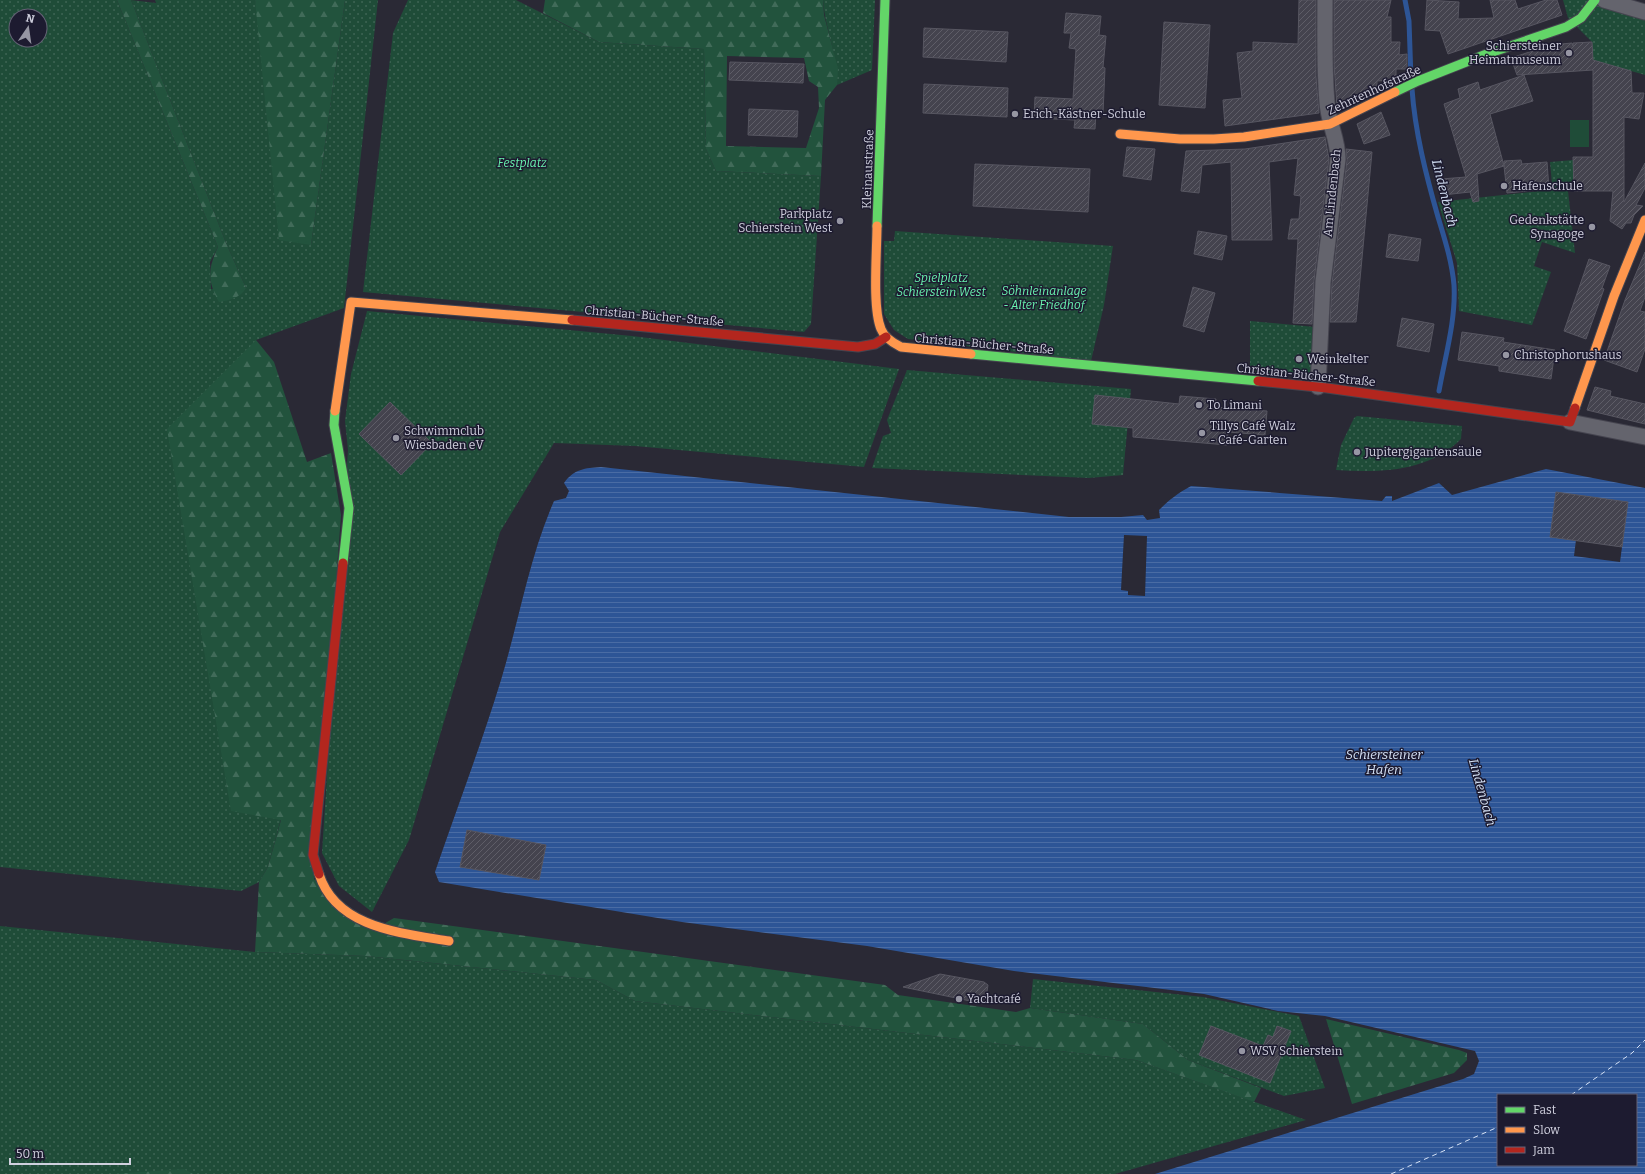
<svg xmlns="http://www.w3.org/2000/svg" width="1645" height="1174" viewBox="0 0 1645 1174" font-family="Bitter,serif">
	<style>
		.green { fill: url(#green-dots); fill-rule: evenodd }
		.forest { fill: url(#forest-firs); fill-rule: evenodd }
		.pitch { fill: #1f4c38 }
		.water { fill: url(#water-rules); fill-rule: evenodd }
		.pier { fill: #2a2935 }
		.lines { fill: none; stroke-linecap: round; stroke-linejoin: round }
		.stream { stroke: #2d5596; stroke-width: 5 }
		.ferry { stroke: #d6e3f7; stroke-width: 1; stroke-dasharray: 5 4; stroke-linecap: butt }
		.building { fill: url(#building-hatch); stroke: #575661 }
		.street-casing { stroke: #45444f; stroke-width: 17 }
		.fast-casing { stroke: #45444f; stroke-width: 11 }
		.slow-casing { stroke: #45444f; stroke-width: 11 }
		.jam-casing { stroke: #45444f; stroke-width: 11 }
		.street { stroke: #64646d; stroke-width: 15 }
		.fast { stroke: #63d668; stroke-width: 9 }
		.slow { stroke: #ff974d; stroke-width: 9 }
		.jam { stroke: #b3261e; stroke-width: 9 }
		.poi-dot { fill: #9696a3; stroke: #1d1b30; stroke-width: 1.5 }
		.labels { text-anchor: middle; stroke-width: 3; stroke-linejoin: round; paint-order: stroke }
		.poi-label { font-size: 12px; fill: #d0d0de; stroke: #1d1b30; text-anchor: start }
		.street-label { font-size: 12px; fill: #d0d0de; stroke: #1d1b30 }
		.park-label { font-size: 12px; font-style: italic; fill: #69f4af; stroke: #1d1b30 }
		.water-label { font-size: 13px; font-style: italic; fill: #d6e3f7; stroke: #1d1b30 }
	</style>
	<defs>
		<pattern id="green-dots" width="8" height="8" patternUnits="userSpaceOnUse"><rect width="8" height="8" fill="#1f4c38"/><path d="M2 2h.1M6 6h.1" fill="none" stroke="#3e6554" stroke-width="1.8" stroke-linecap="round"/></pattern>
		<pattern id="forest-firs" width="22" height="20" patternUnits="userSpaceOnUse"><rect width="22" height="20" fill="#22533d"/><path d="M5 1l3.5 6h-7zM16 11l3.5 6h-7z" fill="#416b59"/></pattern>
		<pattern id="water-rules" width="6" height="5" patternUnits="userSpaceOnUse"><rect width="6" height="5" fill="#2d5596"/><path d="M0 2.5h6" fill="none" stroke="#4a6ca4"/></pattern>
		<pattern id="building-hatch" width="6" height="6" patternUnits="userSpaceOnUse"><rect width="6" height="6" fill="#44434e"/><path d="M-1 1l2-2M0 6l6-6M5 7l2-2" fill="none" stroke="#5e5d67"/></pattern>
	</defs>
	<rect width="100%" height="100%" fill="#2a2935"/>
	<g class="green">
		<path d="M0 0H117L218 247 210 262 211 289 246 288 226 243 131 0 156 3 155 0H255L311 245 345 0H378L344 308 256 340 281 819 268 867 259 882 241 891 0 867ZM16 16H40V40H16Z"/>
		<polygon points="408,0 516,0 599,42 704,49 706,149 716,171 821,176 811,324 804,332 363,292 393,33"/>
		<path d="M823 0H875L872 70 837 85C838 56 825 29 823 0Z"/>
		<polygon points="1563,0 1594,0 1645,18 1645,75 1593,60 1592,42 1568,18"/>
		<polygon points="1573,160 1574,191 1568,191 1575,253 1542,242 1534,266 1551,272 1532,325 1459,311 1457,263 1438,202 1549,190 1548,184 1552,184 1550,162"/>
		<polygon points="895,231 1113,246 1104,305 1091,361 908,339 894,330 884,314 884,241 894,241"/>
		<polygon points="367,311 632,336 899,369 864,467 635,446 554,443 500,532 409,840 372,912 339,886 322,853 348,450 345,421 351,374"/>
		<polygon points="1250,321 1315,327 1315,377 1250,371"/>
		<polygon points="907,370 1131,389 1123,475 1089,478 872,468 883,436 891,433 887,420"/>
		<path d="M1357 416 1462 426 1461 439C1428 472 1380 473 1336 470L1341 445 1354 418Z"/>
		<polygon points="0,926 255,952 366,956 596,980 635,1001 1136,1060 1306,1120 1115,1174 0,1174"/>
		<polygon points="1033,979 1203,997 1299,1016 1325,1088 1284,1096 1188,1060 1143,1024 1030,1008"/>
	</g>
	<g class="forest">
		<path d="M117 0H131L226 243 246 288C240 298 230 300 219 302 207 281 208 268 218 247Z"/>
		<polygon points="255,0 345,0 311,245 279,240"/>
		<path d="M545 0H823L824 15 838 69 837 85 825 100 821 176 716 171 706 149 704 49 599 42 543 13ZM727 56 804 58 809 81 818 87 819 108 806 148 726 146Z"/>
		<polygon points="256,340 274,362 307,462 331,453 341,515 314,879 375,929 394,918 885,985 898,995 1016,1012 1030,1008 1143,1024 1188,1060 1261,1088 1254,1102 1136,1060 635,1001 596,980 366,956 255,952 259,882 268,867 281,820 231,811 167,429"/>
		<polygon points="1326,1019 1459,1050 1467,1053 1467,1060 1454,1073 1352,1104"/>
		<polygon points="184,1169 193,1174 113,1174"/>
	</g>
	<rect class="pitch" x="1570" y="120" width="19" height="27"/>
	<path class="water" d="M601 467 1069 517H1121L1143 515 1147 520 1160 518 1159 510C1169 500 1178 493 1191 486L1382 501 1386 496H1392V501L1439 483 1452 495 1546 469 1645 488V1174H1155L1463 1079 1474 1074 1479 1061 1475 1051 1325 1016 1278 1011 1204 994 1014 971 867 946 682 922 439 882 435 872C457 808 481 745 501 680 519 621 529 558 554 501L566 498 569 491 564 483C574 469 585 468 601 467ZM1498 1095H1636V1165H1498Z"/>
	<g class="pier">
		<polygon points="1124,535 1147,536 1145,596 1128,595 1128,591 1121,590"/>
		<polygon points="1576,540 1622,547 1620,562 1574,556"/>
	</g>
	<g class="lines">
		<g class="stream">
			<polyline points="1405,0 1409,21 1411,79"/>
			<path d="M1412 89C1415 132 1426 175 1438 217 1445 240 1452 262 1454 285 1456 320 1445 357 1439 391"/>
		</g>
		<g class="ferry">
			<polyline points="1571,1095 1632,1053 1645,1040"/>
			<polyline points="1391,1174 1498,1127"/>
		</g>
	</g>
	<g class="building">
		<polygon points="1299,0 1316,0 1316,77 1319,113 1225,126 1223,100 1242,98 1237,53 1253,51 1253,42 1298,44"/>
		<polygon points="1334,0 1391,0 1387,17 1391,17 1391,42 1400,42 1399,55 1407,54 1407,69 1396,69 1396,78 1392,80 1377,81 1377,88 1337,107 1334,64"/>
		<polygon points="1427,0 1459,2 1458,19 1494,18 1490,0 1515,0 1518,9 1546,0 1557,0 1562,15 1448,54 1440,31 1425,30"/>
		<polygon points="1066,13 1101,16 1099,35 1106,36 1103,67 1105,68 1103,113 1096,112 1095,129 1074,128 1075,120 1034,118 1035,97 1073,99 1076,49 1069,48 1071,33 1064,33"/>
		<polygon points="1164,22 1210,25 1205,108 1159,105"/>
		<polygon points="924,28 1008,32 1006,62 923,57"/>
		<polygon points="1592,42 1593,60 1631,71 1632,93 1644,93 1639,119 1624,117 1624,202 1645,163 1645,188 1636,205 1643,206 1634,215 1631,223 1626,223 1622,229 1610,221 1613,191 1574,191 1573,157 1593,157 1593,70 1517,75 1511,58 1551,45 1572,43 1573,46 1573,43"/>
		<polygon points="730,62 804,64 803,83 729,80"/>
		<polygon points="1524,75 1533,101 1490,114 1504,166 1504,161 1521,160 1522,164 1547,162 1549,189 1507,193 1504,166 1477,174 1479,201 1473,202 1470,192 1443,195 1441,179 1466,177 1444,104 1460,98 1458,89 1478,82 1480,90"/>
		<polygon points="924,84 1008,88 1007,117 923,113"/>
		<polygon points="749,109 798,111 797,137 748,135"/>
		<polygon points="1381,112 1390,135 1364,144 1357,124"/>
		<polygon points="1325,137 1329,159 1314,281 1312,324 1293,323 1298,239 1288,239 1291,219 1299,219 1301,196 1294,195 1298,158 1269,162 1272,240 1232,240 1231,162 1202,165 1199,193 1181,191 1186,151 1245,149"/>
		<polygon points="1127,147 1155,149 1151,180 1123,176"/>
		<polygon points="1346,149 1372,152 1356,322 1330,322 1332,283 1347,160"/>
		<polygon points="975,164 1090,169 1088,212 973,206"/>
		<polygon points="1198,231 1227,236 1222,260 1194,254"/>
		<polygon points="1389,234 1421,239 1418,261 1386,257"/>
		<polygon points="1645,252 1645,297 1640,311 1645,312 1645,349 1637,372 1604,360 1625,300"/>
		<polygon points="1589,259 1610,266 1602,288 1604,289 1586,339 1564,331"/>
		<polygon points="1193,287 1215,293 1204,332 1183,326"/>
		<polygon points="1402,318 1434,324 1429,352 1397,346"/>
		<polygon points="1462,332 1504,338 1503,342 1555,350 1551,379 1499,371 1499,366 1458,360"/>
		<polygon points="1595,387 1611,391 1610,396 1645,404 1645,424 1587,410"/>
		<polygon points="1095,395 1179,404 1180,396 1216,399 1215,407 1267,411 1265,435 1228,432 1227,445 1133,437 1133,428 1092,424"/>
		<polygon points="390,402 432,443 401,475 359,434"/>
		<polygon points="1556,492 1628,502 1622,547 1550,537"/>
		<polygon points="467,830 546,845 539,880 460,867"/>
		<polygon points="940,974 984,982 988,985 986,998 980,1003 903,987"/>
		<polygon points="1211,1026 1263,1046 1268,1035 1273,1037 1277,1026 1291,1031 1270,1083 1199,1055"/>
	</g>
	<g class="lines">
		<defs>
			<g id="street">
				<polyline points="1604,0 1645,12"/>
				<path d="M1318 387 1323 282 1338 159C1338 139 1328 122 1327 102 1324 68 1325 34 1325 0"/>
				<polyline points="1570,422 1645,437"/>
			</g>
			<g id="fast">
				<polyline points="1395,92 1418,81 1484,55 1566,27 1581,18 1595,0"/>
				<polyline points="877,226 885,0"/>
				<polyline points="971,354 1258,381"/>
				<polyline points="335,411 334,425 349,508 343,563"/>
			</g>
			<g id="slow">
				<polyline points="1120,134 1180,139 1214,139 1244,137 1330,124 1395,92"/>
				<path d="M877 226C877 252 872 307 881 329 884 337 893 343 901 347L971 354"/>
				<polyline points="1575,408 1614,296 1645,220"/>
				<polyline points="335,411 351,302 572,320"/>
				<path d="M319 874C336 928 401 933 449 941"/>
			</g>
			<g id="jam">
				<polyline points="572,320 858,347 875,344 886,337"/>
				<polyline points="1258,381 1327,388 1570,422 1575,408"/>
				<polyline points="319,874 313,855 343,563"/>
			</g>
		</defs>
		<use href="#street" class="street-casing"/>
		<use href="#fast" class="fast-casing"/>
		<use href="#slow" class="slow-casing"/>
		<use href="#jam" class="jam-casing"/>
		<use href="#street" class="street"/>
		<use href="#fast" class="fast"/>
		<use href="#slow" class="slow"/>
		<use href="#jam" class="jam"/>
	</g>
	<g class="poi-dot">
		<circle cx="1569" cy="53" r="4"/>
		<circle cx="1015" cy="114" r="4"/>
		<circle cx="1504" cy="186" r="4"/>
		<circle cx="840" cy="221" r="4"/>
		<circle cx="1592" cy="227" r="4"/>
		<circle cx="1506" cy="355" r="4"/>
		<circle cx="1299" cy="359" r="4"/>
		<circle cx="1199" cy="405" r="4"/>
		<circle cx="1202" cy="433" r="4"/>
		<circle cx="396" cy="438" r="4"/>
		<circle cx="1357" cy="452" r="4"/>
		<circle cx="959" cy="999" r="4"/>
		<circle cx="1242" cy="1051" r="4"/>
	</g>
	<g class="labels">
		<g class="poi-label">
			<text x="1561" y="50" text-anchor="end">Schiersteiner<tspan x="1561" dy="14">Heimatmuseum</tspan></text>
			<text x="1023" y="118">Erich-Kästner-Schule</text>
			<text x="1512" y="190">Hafenschule</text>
			<text x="832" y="218" text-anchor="end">Parkplatz<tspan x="832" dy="14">Schierstein West</tspan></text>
			<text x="1584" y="224" text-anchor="end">Gedenkstätte<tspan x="1584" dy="14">Synagoge</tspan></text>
			<text x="1514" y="359">Christophorushaus</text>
			<text x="1307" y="363">Weinkelter</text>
			<text x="1207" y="409">To Limani</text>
			<text x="1210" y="430">Tillys Café Walz<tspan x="1210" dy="14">- Café-Garten</tspan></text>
			<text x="404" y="435">Schwimmclub<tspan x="404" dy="14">Wiesbaden eV</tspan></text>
			<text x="1365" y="456">Jupitergigantensäule</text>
			<text x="967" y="1003">Yachtcafé</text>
			<text x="1250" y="1055">WSV Schierstein</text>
		</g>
		<g class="street-label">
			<text transform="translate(1374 90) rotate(-25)" y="4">Zehntenhofstraße</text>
			<text transform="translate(868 169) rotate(-88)" y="4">Kleinaustraße</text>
			<text transform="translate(1332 193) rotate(-84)" y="4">Am Lindenbach</text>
			<text transform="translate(654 316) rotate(5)" y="4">Christian-Bücher-Straße</text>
			<text transform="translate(984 344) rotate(5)" y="4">Christian-Bücher-Straße</text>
			<text transform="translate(1306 375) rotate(6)" y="4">Christian-Bücher-Straße</text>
		</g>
		<g class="park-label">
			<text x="522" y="167">Festplatz</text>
			<text x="941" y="282">Spielplatz<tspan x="941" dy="14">Schierstein West</tspan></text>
			<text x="1044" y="295">Söhnleinanlage<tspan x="1044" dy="14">- Alter Friedhof</tspan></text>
		</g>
		<g class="water-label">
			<text transform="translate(1445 193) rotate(76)" y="5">Lindenbach</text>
			<text x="1384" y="759">Schiersteiner<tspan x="1384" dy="15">Hafen</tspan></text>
			<text transform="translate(1483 792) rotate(74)" y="5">Lindenbach</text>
		</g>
	</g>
	<rect x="1497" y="1094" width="140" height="72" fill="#1d1b30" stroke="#656376"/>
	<rect x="1505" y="1107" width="20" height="6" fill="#63d668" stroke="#656376"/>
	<text x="1533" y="1114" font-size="12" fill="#d0d0de">Fast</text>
	<rect x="1505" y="1127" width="20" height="6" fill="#ff974d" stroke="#656376"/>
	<text x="1533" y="1134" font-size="12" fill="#d0d0de">Slow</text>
	<rect x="1505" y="1147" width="20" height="6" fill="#b3261e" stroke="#656376"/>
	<text x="1533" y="1154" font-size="12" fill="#d0d0de">Jam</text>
	<g transform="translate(28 28) rotate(13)"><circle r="19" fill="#1d1b30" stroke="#656376"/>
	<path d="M0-3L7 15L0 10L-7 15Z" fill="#9696a3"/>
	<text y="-6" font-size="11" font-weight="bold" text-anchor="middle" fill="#d0d0de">N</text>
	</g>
	<path d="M10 1158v6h120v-6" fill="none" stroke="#d0d0de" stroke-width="2"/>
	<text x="16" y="1158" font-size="12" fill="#d0d0de" stroke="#1d1b30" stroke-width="3" paint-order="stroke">50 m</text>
</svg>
